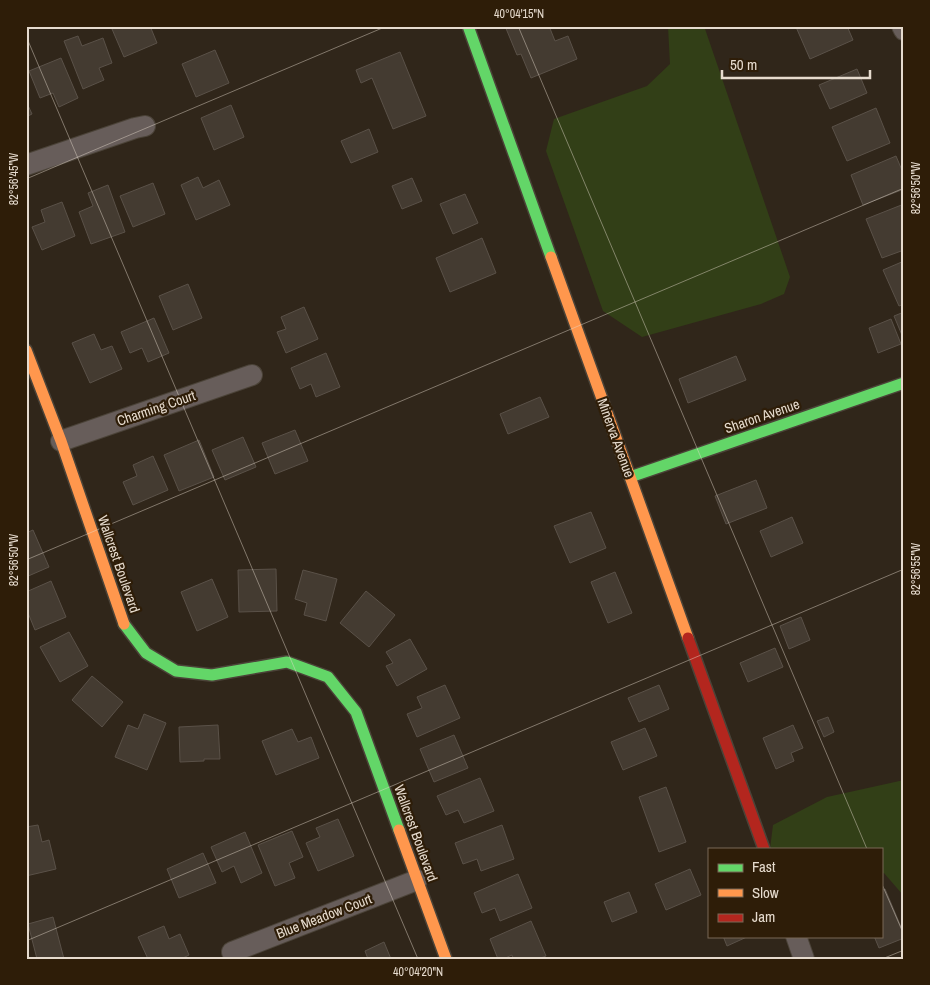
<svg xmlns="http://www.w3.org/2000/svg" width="930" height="985" viewBox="0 0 930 985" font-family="'Archivo Narrow',sans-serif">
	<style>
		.green { fill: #323f17 }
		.building { fill: #443b31; stroke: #5a5148 }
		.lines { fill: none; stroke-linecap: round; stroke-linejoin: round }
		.street-casing { stroke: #4b4338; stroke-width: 22 }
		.fast-casing { stroke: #4b4338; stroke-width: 14 }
		.slow-casing { stroke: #4b4338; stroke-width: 14 }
		.jam-casing { stroke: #4b4338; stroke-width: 14 }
		.street { stroke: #675d5a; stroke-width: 20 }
		.fast { stroke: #63d668; stroke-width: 11 }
		.slow { stroke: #ff974d; stroke-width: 11 }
		.jam { stroke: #b3261e; stroke-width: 11 }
		.ticks { fill: none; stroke: #e6dbce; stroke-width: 1; stroke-opacity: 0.45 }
		.labels { text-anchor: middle; stroke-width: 4.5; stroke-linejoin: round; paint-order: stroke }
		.street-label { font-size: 14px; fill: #e6dbce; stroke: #2e1d08 }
		.neatline { fill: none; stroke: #e6dbce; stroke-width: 2 }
		.ticks-label { font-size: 12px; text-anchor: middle; fill: #e6dbce }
	</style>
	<rect width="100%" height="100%" fill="#30261a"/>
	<g class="green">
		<polygon points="668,26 704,26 790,277 784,294 761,304 642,337 603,311 546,151 554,119 647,86 670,64"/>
		<polygon points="904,780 904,898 903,895 884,873 881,874 881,849 770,849 773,825 827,797"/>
	</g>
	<g class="building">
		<polygon points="117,26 150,26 157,43 124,57 112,29"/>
		<polygon points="505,26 549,26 555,41 568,36 577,59 531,78 521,54 517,55"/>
		<polygon points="797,26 847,26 853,40 810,59 796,27"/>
		<polygon points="78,36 82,46 103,38 112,63 99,68 104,80 83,89 64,41"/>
		<polygon points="215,50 229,83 196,97 182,64"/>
		<polygon points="400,52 426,116 393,129 372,78 361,83 356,70"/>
		<polygon points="61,58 78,98 59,107 53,93 40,98 29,71"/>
		<polygon points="857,69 867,93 830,109 819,85"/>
		<polygon points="26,101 32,114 26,117"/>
		<polygon points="231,105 244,137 214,150 201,118"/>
		<polygon points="876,108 890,143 847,161 832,127"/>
		<polygon points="369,129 378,152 351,163 341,141"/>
		<polygon points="896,156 904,175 904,189 863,205 851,175"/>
		<polygon points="198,177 203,188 219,180 230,205 196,220 181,185"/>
		<polygon points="412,178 422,201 402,209 392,186"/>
		<polygon points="153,183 165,214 133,227 120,196"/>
		<polygon points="108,185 125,232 91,244 79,212 93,206 88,193"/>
		<polygon points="465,194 478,223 453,234 440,204"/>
		<polygon points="62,202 75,236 42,250 32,227 45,222 41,210"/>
		<polygon points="904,204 904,250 882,258 866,219"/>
		<polygon points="482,238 496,273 450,292 436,258"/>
		<polygon points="904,261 904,304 899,306 883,270"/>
		<polygon points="188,284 202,318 173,330 159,296"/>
		<polygon points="304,307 318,339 286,353 277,332 286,329 281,317"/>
		<polygon points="904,312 904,340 894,316"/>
		<polygon points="154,318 169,353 148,362 142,348 130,353 121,332"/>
		<polygon points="891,319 901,344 878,353 869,328"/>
		<polygon points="94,334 101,350 112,346 122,369 90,383 72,343"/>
		<polygon points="326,353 340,387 316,397 311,384 300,389 291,368"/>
		<polygon points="736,356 746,380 688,403 679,379"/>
		<polygon points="540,397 549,417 508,434 500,414"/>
		<polygon points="295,430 308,461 275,474 262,443"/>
		<polygon points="243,437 256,467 225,480 212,450"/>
		<polygon points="199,440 214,477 179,491 164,455"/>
		<polygon points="153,456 168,490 133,505 123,482 137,476 133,465"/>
		<polygon points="756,480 767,508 726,524 715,496"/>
		<polygon points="591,512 606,548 570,563 554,526"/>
		<polygon points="792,517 803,543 771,557 760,531"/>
		<polygon points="33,530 49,567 26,577 26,533"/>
		<polygon points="276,569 277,611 239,612 238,570"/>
		<polygon points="303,570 337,579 326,621 304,615 307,603 295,599"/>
		<polygon points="615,572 632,613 608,623 591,582"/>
		<polygon points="212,579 228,617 197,631 181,592"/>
		<polygon points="51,581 66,617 35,630 26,608 26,592"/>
		<polygon points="366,591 395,615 369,647 340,623"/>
		<polygon points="801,617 810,640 789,649 780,626"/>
		<polygon points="69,632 88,666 60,682 40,647"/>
		<polygon points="410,639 427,669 397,686 386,666 393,663 386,652"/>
		<polygon points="775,648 783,667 748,682 740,663"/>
		<polygon points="92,676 123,702 102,727 72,700"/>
		<polygon points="445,685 460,718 417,737 407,714 422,708 417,697"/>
		<polygon points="659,685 669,709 639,722 628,698"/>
		<polygon points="144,714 166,723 147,770 115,757 128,725 138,729"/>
		<polygon points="828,717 834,732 824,737 817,721"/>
		<polygon points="218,725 220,759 204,759 204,761 180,762 179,727"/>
		<polygon points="793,725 803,748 791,753 794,761 776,769 763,738"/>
		<polygon points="645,728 657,756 623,770 611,742"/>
		<polygon points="292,729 298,742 311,737 319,758 276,775 262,741"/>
		<polygon points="454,735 468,768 434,782 420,749"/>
		<polygon points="480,778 494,811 464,823 458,810 446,815 437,796"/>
		<polygon points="666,787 686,842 659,852 639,797"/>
		<polygon points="338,819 354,856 318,871 306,843 320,837 316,828"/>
		<polygon points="38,825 42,842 49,840 56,869 26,876 26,827"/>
		<polygon points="502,825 514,859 481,871 477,859 463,864 455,843"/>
		<polygon points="292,831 303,857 289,863 295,878 275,886 258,845"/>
		<polygon points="245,832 262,873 241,883 234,866 222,872 211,847"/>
		<polygon points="203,853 216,883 179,898 167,869"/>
		<polygon points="690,869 701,895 666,910 655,884"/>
		<polygon points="518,874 532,908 500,921 495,908 482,913 474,893"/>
		<polygon points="885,889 904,934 904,938 879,948 874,936 881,936 881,890"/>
		<polygon points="629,892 637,912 612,922 604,902"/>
		<polygon points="53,917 64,959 37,959 28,924"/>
		<polygon points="531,921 546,956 538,959 513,959 512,955 503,959 498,959 490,939"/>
		<polygon points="164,926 169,939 180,934 189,955 181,959 148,959 138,937"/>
		<polygon points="723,936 749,936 727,946"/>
		<polygon points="384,942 391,959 368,959 365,951"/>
	</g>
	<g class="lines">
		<defs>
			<g id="street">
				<polyline points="902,26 904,30"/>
				<polyline points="26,165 135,128 145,126"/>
				<polyline points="61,441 252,375"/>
				<polyline points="796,936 804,959"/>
				<polyline points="232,952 417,880"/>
			</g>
			<g id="fast">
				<polyline points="468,26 551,257"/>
				<polyline points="630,477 904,383"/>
				<polyline points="124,624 146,653 176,671 212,675 287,662 328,677 356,712 399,830"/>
			</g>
			<g id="slow">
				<polyline points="551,257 688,638"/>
				<polyline points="26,350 61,441 124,624"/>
				<polyline points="399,830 446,959"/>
			</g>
			<polyline id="jam" points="688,638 764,849"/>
		</defs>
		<use href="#street" class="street-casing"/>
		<use href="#fast" class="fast-casing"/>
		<use href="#slow" class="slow-casing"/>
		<use href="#jam" class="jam-casing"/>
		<use href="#street" class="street"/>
		<use href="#fast" class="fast"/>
		<use href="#slow" class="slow"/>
		<use href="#jam" class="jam"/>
	</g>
	<path class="ticks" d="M518 26 867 849M26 36 418 959M26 179 387 26M26 560 904 188M881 882 904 935M26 941 904 569M882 959 904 950"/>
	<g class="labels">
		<g class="street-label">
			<text transform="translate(156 408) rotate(-19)" y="5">Charming Court</text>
			<text transform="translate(762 416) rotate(-19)" y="5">Sharon Avenue</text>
			<text transform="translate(616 438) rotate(70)" y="5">Minerva Avenue</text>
			<text transform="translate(119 564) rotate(71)" y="5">Wallcrest Boulevard</text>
			<text transform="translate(416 833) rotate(70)" y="5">Wallcrest Boulevard</text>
			<text transform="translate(324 916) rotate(-21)" y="5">Blue Meadow Court</text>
		</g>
	</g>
	<rect width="930" height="985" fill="none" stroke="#2e1d08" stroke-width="55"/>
	<rect x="708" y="848" width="175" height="90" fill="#2e1d08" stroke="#786957"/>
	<rect x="718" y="864" width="25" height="8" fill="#63d668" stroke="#786957"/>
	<text x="752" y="872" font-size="15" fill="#e6dbce">Fast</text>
	<rect x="718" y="889" width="25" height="8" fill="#ff974d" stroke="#786957"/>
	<text x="752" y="898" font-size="15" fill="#e6dbce">Slow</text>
	<rect x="718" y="914" width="25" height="8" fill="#b3261e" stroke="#786957"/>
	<text x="752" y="922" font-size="15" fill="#e6dbce">Jam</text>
	<path d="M722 70v8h148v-8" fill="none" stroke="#e6dbce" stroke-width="2.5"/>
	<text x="730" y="70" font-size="15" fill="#e6dbce" stroke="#2e1d08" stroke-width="4" paint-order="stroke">50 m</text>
	<rect x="28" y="28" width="874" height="930" class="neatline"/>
	<g class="ticks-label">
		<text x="519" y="18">40°04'15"N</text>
		<text transform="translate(14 179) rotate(-90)" y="4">82°56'45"W</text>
		<text transform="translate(916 188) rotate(-90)" y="4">82°56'50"W</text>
		<text transform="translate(14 560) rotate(-90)" y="4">82°56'50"W</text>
		<text transform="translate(916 569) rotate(-90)" y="4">82°56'55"W</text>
		<text x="418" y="976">40°04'20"N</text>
	</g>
</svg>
